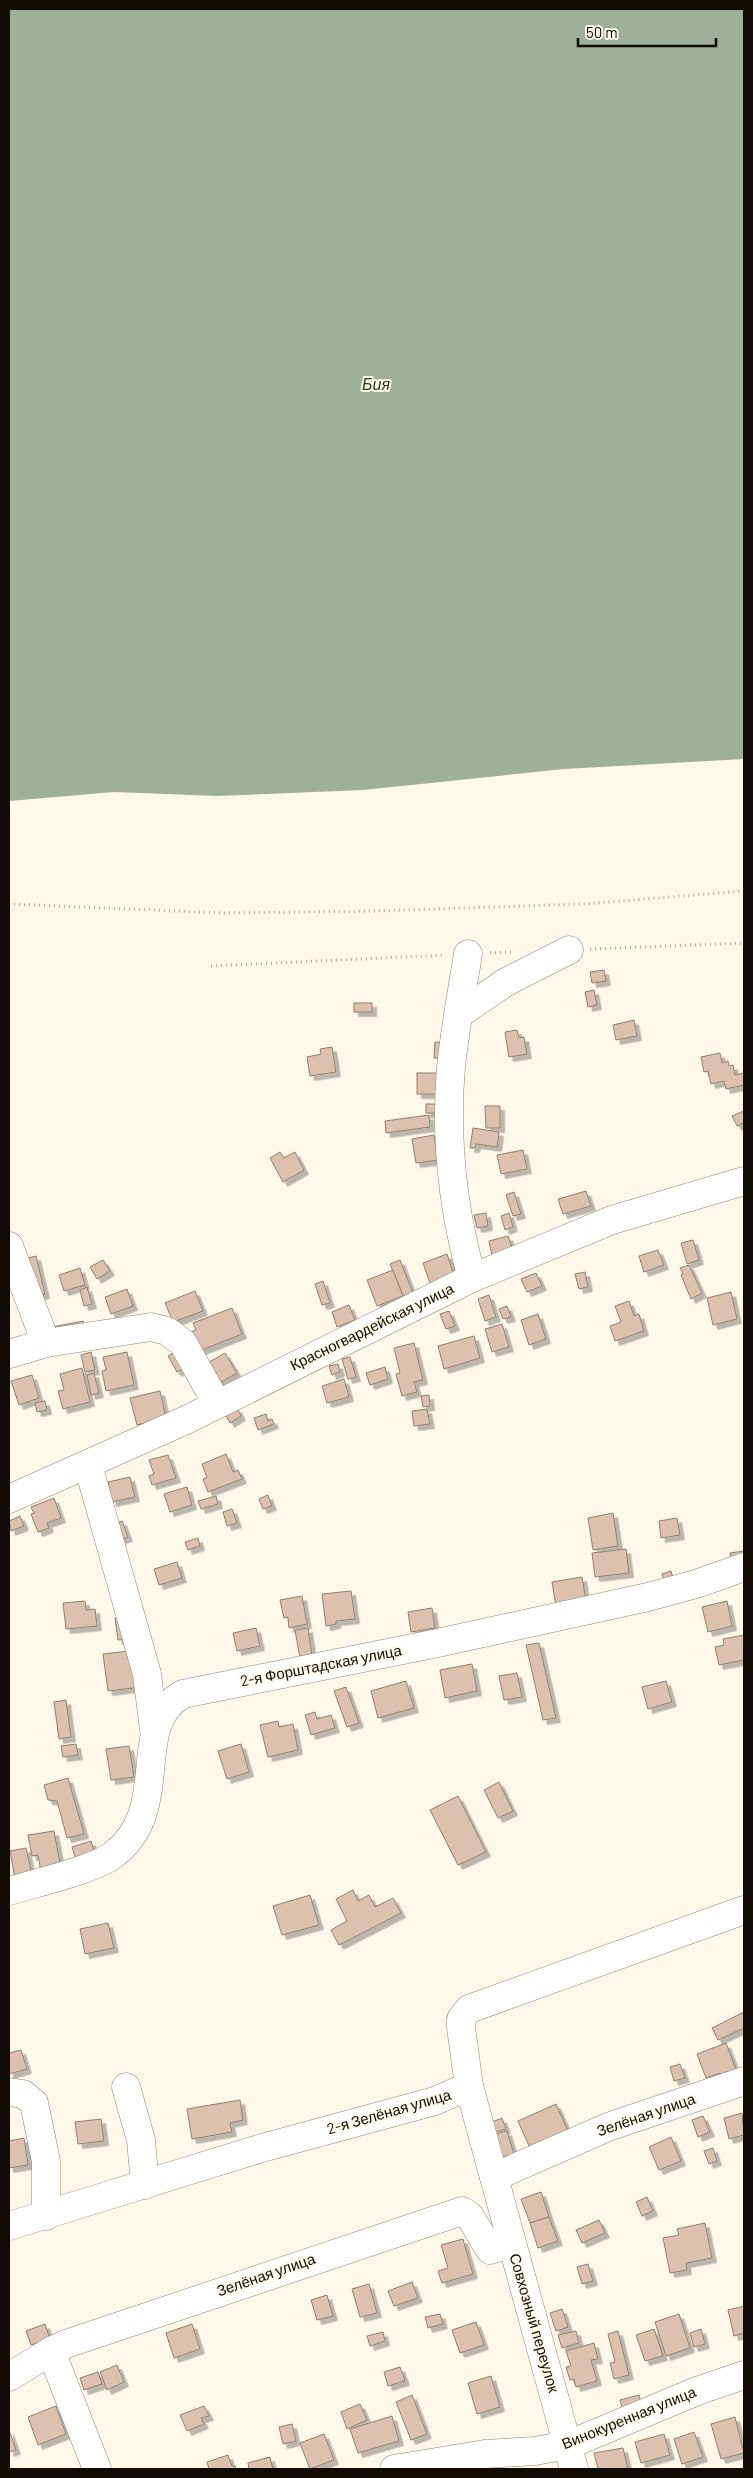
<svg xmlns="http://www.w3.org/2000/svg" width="753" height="2478" viewBox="0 0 753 2478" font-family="Barlow,sans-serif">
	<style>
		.water { fill: #9eb097 }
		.building { fill: #dcc2ae; stroke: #927e6e; filter: url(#shadow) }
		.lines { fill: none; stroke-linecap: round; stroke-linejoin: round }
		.minor-casing { stroke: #90856f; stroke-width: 29 }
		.path { stroke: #afa99d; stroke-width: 3; stroke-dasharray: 1 4; stroke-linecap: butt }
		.minor { stroke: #fff; stroke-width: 28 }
		.labels { text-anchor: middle; stroke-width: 4; stroke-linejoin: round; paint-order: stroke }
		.street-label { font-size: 15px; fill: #100c05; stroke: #fff8e9 }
		.water-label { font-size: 16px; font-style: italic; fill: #27421b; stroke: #fff8e9 }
	</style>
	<defs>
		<filter id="shadow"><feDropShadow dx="4.5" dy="4.5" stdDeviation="0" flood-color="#0004"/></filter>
	</defs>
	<rect width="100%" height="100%" fill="#fff8e9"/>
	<polygon class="water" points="9,9 744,9 744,759 564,769 363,790 217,796 114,792 9,801"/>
	<g class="building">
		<polygon points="604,970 606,981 592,983 590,972"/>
		<polygon points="594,990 597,1005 588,1007 585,992"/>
		<rect x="354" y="1003" width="18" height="9"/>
		<polygon points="634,1020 637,1036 616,1040 613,1025"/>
		<polygon points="517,1030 519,1038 524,1037 527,1054 509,1057 505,1032"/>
		<polygon points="435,1042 445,1043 444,1058 434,1058"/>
		<polygon points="332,1047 336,1072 310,1076 307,1057 321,1054 320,1049"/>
		<polygon points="720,1053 722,1063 728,1061 729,1066 733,1065 735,1075 744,1073 744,1085 726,1089 724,1081 711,1084 708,1071 704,1072 701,1057"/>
		<rect x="417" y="1073" width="24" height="21"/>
		<rect x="426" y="1104" width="17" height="9"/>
		<polygon points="485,1106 500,1106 500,1128 486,1128"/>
		<polygon points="744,1111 744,1127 743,1123 737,1126 732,1116"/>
		<polygon points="429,1115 430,1127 386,1133 385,1121"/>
		<polygon points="473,1128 499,1132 497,1147 476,1144 475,1148 470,1148"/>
		<polygon points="434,1135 438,1160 416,1163 412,1139"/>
		<polygon points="523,1150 527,1169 501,1174 497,1155"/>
		<polygon points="280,1152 284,1158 295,1152 304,1170 283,1182 270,1158"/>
		<polygon points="586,1191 591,1206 563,1214 558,1199"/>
		<polygon points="514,1192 521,1214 513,1216 506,1195"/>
		<polygon points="486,1213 488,1226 477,1228 474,1215"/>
		<polygon points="509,1213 513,1227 505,1230 501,1216"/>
		<polygon points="508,1236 513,1250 492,1256 489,1241"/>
		<polygon points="693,1240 699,1260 687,1264 681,1243"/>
		<polygon points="658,1250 664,1265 644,1272 639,1256"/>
		<polygon points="447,1254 454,1275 430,1283 423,1263"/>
		<polygon points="36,1256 45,1294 34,1297 24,1259"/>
		<polygon points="103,1260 110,1271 97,1279 90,1267"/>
		<polygon points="400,1260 413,1293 403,1296 390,1264"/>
		<polygon points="689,1265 702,1293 691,1299 681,1275 683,1274 680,1268"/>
		<polygon points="80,1268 85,1285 64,1291 59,1275"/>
		<polygon points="393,1270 403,1296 377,1306 367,1280"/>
		<polygon points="585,1272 588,1287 579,1289 575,1274"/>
		<polygon points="536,1273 542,1286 527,1292 521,1279"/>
		<polygon points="323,1281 330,1303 322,1305 315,1284"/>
		<polygon points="87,1287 92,1304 84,1306 80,1290"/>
		<polygon points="127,1289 133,1306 111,1314 105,1297"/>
		<polygon points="195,1291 203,1311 173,1322 165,1303"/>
		<polygon points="731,1292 737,1319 713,1325 707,1298"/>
		<polygon points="489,1295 496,1317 485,1321 478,1299"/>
		<polygon points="629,1301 634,1316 639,1314 644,1331 615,1341 610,1326 621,1322 615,1306"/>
		<polygon points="349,1305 355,1320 337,1327 332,1312"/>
		<polygon points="507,1306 511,1317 503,1319 499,1309"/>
		<polygon points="232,1308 242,1334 199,1351 191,1332 196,1330 193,1323"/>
		<polygon points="449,1311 455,1326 446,1329 440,1314"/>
		<polygon points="538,1314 546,1339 529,1345 521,1320"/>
		<polygon points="83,1321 85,1332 54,1337 52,1327"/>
		<polygon points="502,1324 509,1347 492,1352 485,1329"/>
		<polygon points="474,1336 480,1358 444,1369 438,1346"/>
		<polygon points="414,1343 423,1380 414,1382 417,1392 402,1396 396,1374 400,1373 394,1348"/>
		<polygon points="176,1351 186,1367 177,1372 168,1356"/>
		<polygon points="91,1352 95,1370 85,1372 81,1355"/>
		<polygon points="127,1352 134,1385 106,1391 102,1371 106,1370 103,1357"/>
		<polygon points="225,1353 237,1373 216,1385 204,1365"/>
		<polygon points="350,1357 356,1377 348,1379 342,1359"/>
		<polygon points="338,1364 340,1372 332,1375 329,1366"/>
		<polygon points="385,1367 388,1379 370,1385 366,1373"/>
		<polygon points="82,1368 90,1402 63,1409 58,1391 64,1390 60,1374"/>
		<polygon points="94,1373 99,1393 91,1395 87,1375"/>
		<polygon points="32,1375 39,1398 19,1405 11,1381"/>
		<polygon points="344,1379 349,1397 327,1403 322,1386"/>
		<polygon points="160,1391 166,1418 137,1425 130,1398"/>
		<polygon points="429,1395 430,1406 423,1407 421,1396"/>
		<polygon points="45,1401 47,1410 37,1412 35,1403"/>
		<polygon points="237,1408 241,1416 230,1423 225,1414"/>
		<polygon points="427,1409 430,1424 414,1426 412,1411"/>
		<polygon points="266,1414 268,1421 272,1419 274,1424 258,1430 254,1418"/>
		<polygon points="226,1454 233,1472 238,1470 242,1479 208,1492 203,1479 207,1478 202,1464"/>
		<polygon points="168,1455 176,1478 152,1485 149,1476 154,1474 149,1460"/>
		<polygon points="130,1477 135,1497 112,1502 108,1482"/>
		<polygon points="187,1487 192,1505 170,1512 164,1494"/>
		<polygon points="268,1495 272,1506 263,1509 259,1499"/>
		<polygon points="216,1496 218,1504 201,1509 198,1501"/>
		<polygon points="54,1498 61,1518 47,1523 49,1528 38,1532 31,1514 34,1513 31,1507"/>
		<polygon points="232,1509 237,1523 227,1526 223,1512"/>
		<polygon points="613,1513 618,1546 593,1550 588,1518"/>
		<polygon points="20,1516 24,1526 11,1531 9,1521"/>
		<polygon points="677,1518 680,1535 661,1538 659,1521"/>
		<polygon points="122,1521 128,1537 119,1540 114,1524"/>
		<polygon points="198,1538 200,1546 188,1550 185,1542"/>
		<polygon points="626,1549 629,1573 595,1577 592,1553"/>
		<polygon points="744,1551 744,1562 732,1564 730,1553"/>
		<polygon points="177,1562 182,1578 159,1585 154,1569"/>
		<polygon points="671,1571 675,1585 666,1588 662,1574"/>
		<polygon points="582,1577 586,1601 556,1606 552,1582"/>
		<polygon points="351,1591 355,1619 336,1621 336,1624 326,1626 322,1594"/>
		<polygon points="302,1596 307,1624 289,1628 288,1617 284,1618 280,1600"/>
		<polygon points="85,1601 86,1610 95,1609 97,1626 66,1629 63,1603"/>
		<polygon points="727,1601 732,1626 708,1632 702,1607"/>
		<polygon points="432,1608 435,1628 411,1632 408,1612"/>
		<polygon points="128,1617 131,1639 118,1640 115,1618"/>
		<polygon points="256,1628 260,1646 237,1651 233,1633"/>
		<polygon points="308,1628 313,1662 301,1664 295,1630"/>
		<polygon points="744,1635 744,1660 719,1665 715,1647 724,1645 723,1639"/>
		<polygon points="539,1643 556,1718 543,1720 526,1645"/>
		<polygon points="129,1651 141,1687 108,1691 103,1654"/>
		<polygon points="472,1664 477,1691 445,1698 440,1670"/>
		<polygon points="517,1673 522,1697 504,1700 499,1676"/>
		<polygon points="406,1681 414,1708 378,1718 371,1691"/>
		<polygon points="666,1681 672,1702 648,1709 642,1687"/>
		<polygon points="346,1687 359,1723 347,1727 334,1691"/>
		<polygon points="66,1700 71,1737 59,1739 54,1702"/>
		<polygon points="315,1712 317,1719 331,1715 335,1728 311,1735 305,1715"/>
		<polygon points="278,1721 279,1727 293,1724 298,1750 268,1757 260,1725"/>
		<polygon points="76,1744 78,1755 63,1757 61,1746"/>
		<polygon points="241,1744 249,1772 227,1779 218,1751"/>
		<polygon points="129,1746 134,1777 111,1780 106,1749"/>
		<polygon points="68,1778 84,1834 67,1838 57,1801 48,1800 44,1785"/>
		<polygon points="499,1782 513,1811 498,1818 484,1790"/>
		<polygon points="458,1796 486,1852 458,1865 430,1810"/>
		<polygon points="54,1831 61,1868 41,1872 38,1855 32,1856 28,1835"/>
		<polygon points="91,1841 96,1857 77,1863 72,1847"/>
		<polygon points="26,1848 32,1875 15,1879 10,1851"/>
		<polygon points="353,1890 358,1901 369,1895 375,1907 393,1898 401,1913 339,1945 331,1930 347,1921 336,1899"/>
		<polygon points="310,1895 319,1925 282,1935 273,1906"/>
		<polygon points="108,1923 114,1948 85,1954 80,1929"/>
		<polygon points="744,2012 744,2028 718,2040 712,2028"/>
		<polygon points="726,2043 737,2072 722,2078 720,2073 706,2078 697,2054"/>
		<polygon points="21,2050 27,2069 9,2074 9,2053"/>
		<polygon points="680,2064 685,2078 674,2081 670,2067"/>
		<polygon points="240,2100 243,2120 230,2123 232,2132 192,2139 187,2109"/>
		<polygon points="556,2104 568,2131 530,2148 518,2121"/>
		<polygon points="742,2113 744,2135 729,2139 724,2118"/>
		<polygon points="703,2116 710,2132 698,2137 692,2120"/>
		<polygon points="502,2118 506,2129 496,2132 492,2122"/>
		<polygon points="101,2119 104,2141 78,2144 75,2122"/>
		<polygon points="507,2131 514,2154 502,2157 495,2134"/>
		<polygon points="671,2137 681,2161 659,2170 649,2147"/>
		<polygon points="24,2138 28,2165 9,2168 9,2141"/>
		<polygon points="713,2148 717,2161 709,2164 704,2151"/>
		<polygon points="541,2192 549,2217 530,2223 521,2199"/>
		<polygon points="647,2197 653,2211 642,2216 636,2202"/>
		<polygon points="549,2217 558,2241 538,2248 530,2223"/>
		<polygon points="599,2220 605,2233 582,2243 576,2230"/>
		<polygon points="705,2223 712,2258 686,2263 687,2270 670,2273 663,2238 679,2235 677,2229"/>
		<polygon points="463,2239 473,2274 442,2283 438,2271 448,2268 441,2245"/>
		<polygon points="588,2264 593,2281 582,2284 577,2267"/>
		<polygon points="412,2282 418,2298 394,2306 388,2291"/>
		<polygon points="369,2284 377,2313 360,2317 352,2289"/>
		<polygon points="327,2295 333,2316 317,2320 311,2300"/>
		<polygon points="744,2306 744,2333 734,2336 728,2310"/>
		<polygon points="562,2309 568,2327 556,2331 550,2313"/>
		<polygon points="440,2314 443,2324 428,2328 425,2317"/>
		<polygon points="679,2314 690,2348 666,2356 655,2322"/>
		<polygon points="476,2322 484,2345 460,2353 452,2330"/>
		<polygon points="45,2324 50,2339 31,2345 26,2331"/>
		<polygon points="192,2324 200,2349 174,2358 166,2333"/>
		<polygon points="654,2329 663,2356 645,2361 636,2335"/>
		<polygon points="701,2329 705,2344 694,2347 690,2333"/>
		<polygon points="576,2331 579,2343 562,2348 558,2335"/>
		<polygon points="618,2331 629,2375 614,2379 610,2363 615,2362 608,2334"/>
		<polygon points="383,2332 385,2341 370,2346 367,2336"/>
		<polygon points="594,2343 598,2359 591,2360 597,2381 576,2387 574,2379 570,2380 566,2367 571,2366 566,2351"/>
		<polygon points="117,2365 124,2382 107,2390 100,2372"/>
		<polygon points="400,2367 405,2381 388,2386 384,2372"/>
		<polygon points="98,2372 102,2384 84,2390 80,2378"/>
		<polygon points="491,2376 500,2407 477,2414 468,2383"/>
		<polygon points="412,2395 427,2434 411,2440 396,2402"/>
		<polygon points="639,2395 642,2406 623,2411 620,2400"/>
		<polygon points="360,2404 367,2420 347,2429 341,2412"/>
		<polygon points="56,2406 66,2434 38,2445 28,2417"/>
		<polygon points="204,2406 209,2416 201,2418 204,2424 187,2431 180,2415"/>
		<polygon points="392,2416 399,2441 358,2453 350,2429"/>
		<polygon points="735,2417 744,2453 721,2459 711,2424"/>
		<polygon points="292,2424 296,2441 283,2444 279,2427"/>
		<polygon points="9,2430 16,2450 9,2452"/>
		<polygon points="694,2432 703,2457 682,2464 674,2439"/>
		<polygon points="324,2434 334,2460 310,2469 300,2443"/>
		<polygon points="664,2434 670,2455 641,2463 635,2442"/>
		<polygon points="623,2448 628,2469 598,2469 594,2453"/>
		<polygon points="228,2455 232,2466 235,2466 236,2469 209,2469 207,2462"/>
		<polygon points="270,2457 273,2469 249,2469 248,2463"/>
	</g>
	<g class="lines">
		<defs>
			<g id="minor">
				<path d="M468 954C462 991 455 1029 451 1067 445 1137 453 1210 472 1278"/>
				<polyline points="459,1014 506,982 569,950"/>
				<polyline points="9,1246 46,1343"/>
				<polyline points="9,1354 46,1343 151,1327 167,1331 183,1343 217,1404"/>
				<polyline points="88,1465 147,1674 154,1730"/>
				<polyline points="9,1499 186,1420 472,1278 612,1220 744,1181"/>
				<path d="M9 1891C35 1883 93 1870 113 1855 175 1809 127 1725 183 1694L433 1644 648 1597 696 1584 744 1567"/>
				<polyline points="469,2086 574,2469"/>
				<polyline points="126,2087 141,2140 145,2185"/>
				<polyline points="9,2092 23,2094 34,2103 46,2161 46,2216"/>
				<polyline points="494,2177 608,2127 744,2081"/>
				<polyline points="9,2226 262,2148 435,2101 469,2086 461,2027 461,2019 469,2009 744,1910"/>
				<polyline points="51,2351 97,2469"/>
				<polyline points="9,2377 51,2351 66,2344 462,2211 469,2215 490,2250 511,2243"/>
				<polyline points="394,2469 485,2454 535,2451 568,2445 697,2391 744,2375"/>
			</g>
		</defs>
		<use href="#minor" class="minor-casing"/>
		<g class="path">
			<polyline points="9,904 225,913 374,911 583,904 744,891"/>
			<polyline points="590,949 744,943"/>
			<polyline points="490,953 514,952"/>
			<polyline points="211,966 446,955"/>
		</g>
		<use href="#minor" class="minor"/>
	</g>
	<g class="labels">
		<g class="street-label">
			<text transform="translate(372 1327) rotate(-26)" y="5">Красногвардейская улица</text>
			<text transform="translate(321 1666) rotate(-11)" y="5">2-я Форштадская улица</text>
			<text transform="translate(389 2112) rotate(-16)" y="5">2-я Зелёная улица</text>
			<text transform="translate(646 2115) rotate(-19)" y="5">Зелёная улица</text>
			<text transform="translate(266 2275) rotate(-19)" y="5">Зелёная улица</text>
			<text transform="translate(534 2323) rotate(74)" y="5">Совхозный переулок</text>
			<text transform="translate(629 2418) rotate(-22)" y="5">Винокуренная улица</text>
		</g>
		<g class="water-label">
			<text x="376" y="390">Бия</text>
		</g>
	</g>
	<rect width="753" height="2478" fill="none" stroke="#100c05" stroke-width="20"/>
	<path d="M578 38v8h138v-8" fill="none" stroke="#100c05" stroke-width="2.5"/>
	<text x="586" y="38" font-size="15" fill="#100c05" stroke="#fff8e9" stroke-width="4" paint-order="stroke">50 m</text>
</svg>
